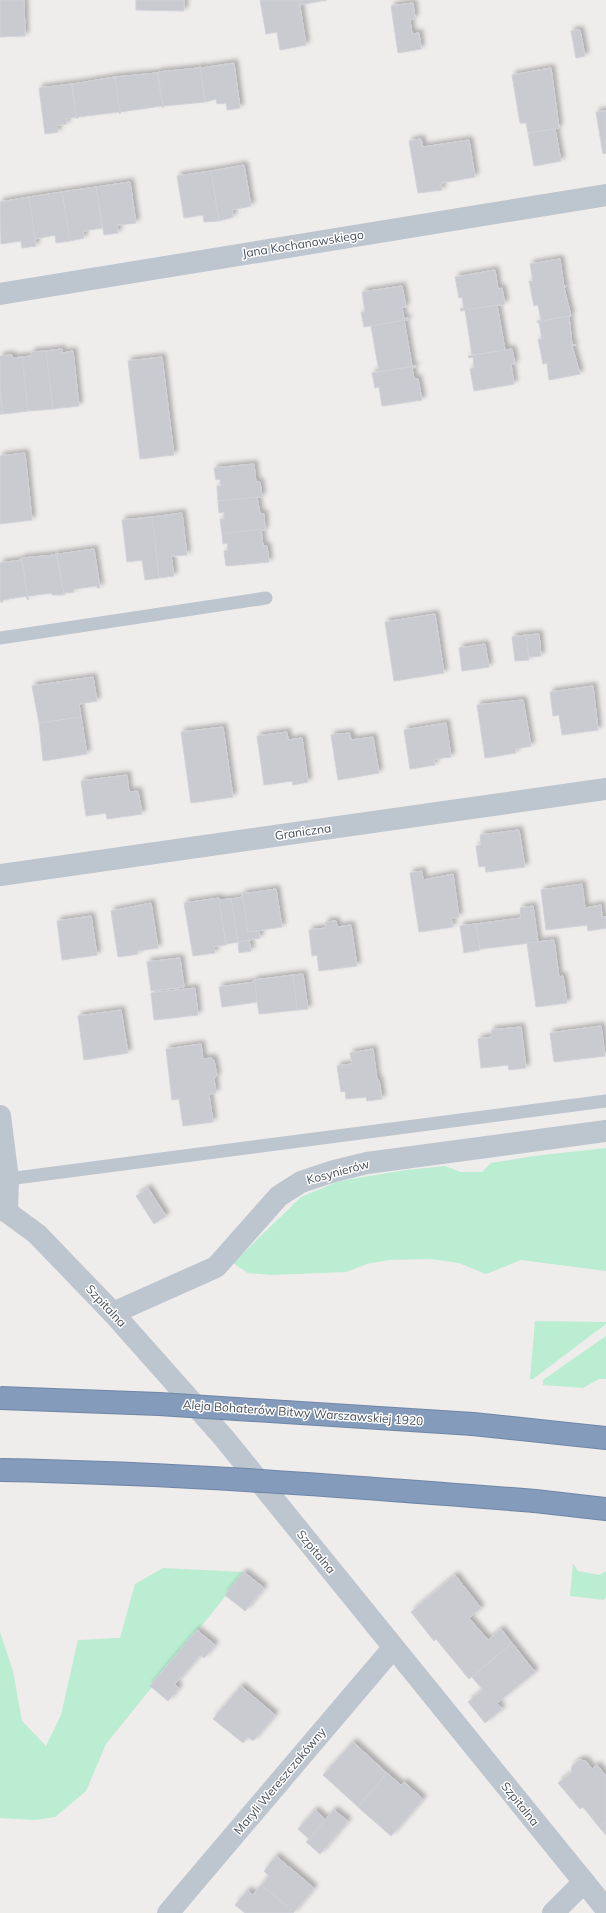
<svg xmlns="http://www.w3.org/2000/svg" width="606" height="1913" viewBox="0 0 606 1913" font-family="Mulish,sans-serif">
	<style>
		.green { fill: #baedd1 }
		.building { fill: #c9cbd1; stroke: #d0d2d8; filter: url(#shadow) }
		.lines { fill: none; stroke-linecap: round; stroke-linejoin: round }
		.motorway-casing { stroke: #6f86a6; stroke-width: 24 }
		.service { stroke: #bdc5ce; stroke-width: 13 }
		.minor { stroke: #bdc5ce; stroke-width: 22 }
		.tertiary { stroke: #bdc5ce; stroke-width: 22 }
		.motorway { stroke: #849bbb; stroke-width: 22 }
		.motorway-bridge-casing { stroke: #6f86a6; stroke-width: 24; stroke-linecap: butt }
		.motorway-bridge { stroke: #849bbb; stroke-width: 22 }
		.labels { text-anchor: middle; stroke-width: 3; stroke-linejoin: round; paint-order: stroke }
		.street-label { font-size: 12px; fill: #454e59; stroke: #fff }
	</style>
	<defs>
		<filter id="shadow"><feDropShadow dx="3.5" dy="-3.5" stdDeviation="2" flood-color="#0004"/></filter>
	</defs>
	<rect width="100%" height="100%" fill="#efecec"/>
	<g class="green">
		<polygon points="606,1148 606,1271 521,1260 486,1274 459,1263 431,1259 388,1260 367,1264 346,1272 271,1275 248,1273 233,1263 301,1197 339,1181 406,1170 445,1166 461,1172 482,1172 491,1163 534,1156"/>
		<polygon points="535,1321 606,1322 606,1324 533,1379 530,1379"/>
		<polygon points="606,1336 606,1379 599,1379 583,1388 543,1385 543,1380"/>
		<polygon points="573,1563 578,1571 600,1575 606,1571 606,1598 603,1600 570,1596"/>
		<polygon points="163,1568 245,1572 106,1744 86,1791 55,1817 35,1820 0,1818 0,1632 13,1671 22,1721 46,1746 61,1715 78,1640 120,1638 135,1584"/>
	</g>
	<g class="building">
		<polygon points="0,0 24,0 25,36 0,37"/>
		<polygon points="136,0 184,0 184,11 136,10"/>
		<polygon points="260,0 299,0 306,45 280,50 277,32 266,34"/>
		<polygon points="299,0 326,0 299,5"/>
		<polygon points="413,3 415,18 410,20 412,34 419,33 421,49 398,53 391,6"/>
		<polygon points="580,30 585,56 576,58 571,31"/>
		<polygon points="234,63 240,108 227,110 226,103 217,104 216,99 205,102 200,66 201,68"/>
		<polygon points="200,66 205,102 163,106 163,108 158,72 199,68"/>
		<polygon points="551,68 559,128 528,133 526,123 520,123 512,75"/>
		<polygon points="157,72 163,108 161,106 120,112 120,114 115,77 157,73"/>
		<polygon points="115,77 120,114 119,112 78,117 77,119 72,83 73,84"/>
		<polygon points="71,83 77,119 76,117 66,119 67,124 57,125 58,132 45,134 39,88 72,84"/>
		<polygon points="606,111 606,153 603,154 596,112"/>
		<polygon points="555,129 561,161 534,166 528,133"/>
		<polygon points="421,139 423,147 469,140 475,177 441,183 442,190 418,193 409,141"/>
		<polygon points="244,165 251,206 232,210 233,217 219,221 211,171"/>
		<polygon points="211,171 219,221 204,222 203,215 184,218 177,176"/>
		<polygon points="130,182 136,223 117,225 118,233 104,235 96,187"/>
		<polygon points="96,187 102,228 83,231 84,238 70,241 62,192"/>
		<polygon points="62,192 70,241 56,243 55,235 35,239 29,197"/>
		<polygon points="29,197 36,246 22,248 21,241 1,244 0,202"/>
		<polygon points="560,259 564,287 567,286 564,288 571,316 537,322 537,321 541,320 538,305 534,306 529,281 533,281 530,264"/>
		<polygon points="495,270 498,289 502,288 505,304 461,311 460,309 464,308 462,297 459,298 455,277"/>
		<polygon points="402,286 406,307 402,307 404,319 408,318 408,320 364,327 361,312 365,312 362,292"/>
		<polygon points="497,305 505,350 472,355 465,310"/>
		<polygon points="569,316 572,345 576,345 572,346 580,374 549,380 547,363 543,364 538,339 542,339 539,323 537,322"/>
		<polygon points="404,320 412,366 379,372 371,326"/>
		<polygon points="62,349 62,353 73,351 79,406 53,409 46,351"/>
		<polygon points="512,349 515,364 511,364 514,384 474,391 470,369 474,368 473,357 469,358 468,356"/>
		<polygon points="46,351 53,409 28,411 22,357 32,356 31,352"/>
		<polygon points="12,355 12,358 22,357 28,411 3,414 0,387 0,356"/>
		<polygon points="162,357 174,455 140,459 128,361"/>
		<polygon points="416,366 416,367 412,368 414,379 418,379 422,400 382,406 379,387 375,388 372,373"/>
		<polygon points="0,387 3,414 0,414"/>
		<polygon points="25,453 32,520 0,524 0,456"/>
		<polygon points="254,464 256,482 260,482 262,497 218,501 217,486 221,486 220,479 216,480 214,468"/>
		<polygon points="257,497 260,514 264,514 265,530 222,534 220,519 224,519 224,512 219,513 218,501"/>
		<polygon points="182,513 187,555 171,556 174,576 159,578 152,517"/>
		<polygon points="152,517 159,578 145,580 142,560 127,562 122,520"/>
		<polygon points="261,529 263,546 267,546 269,562 226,566 224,551 228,550 227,543 223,544 222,534"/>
		<polygon points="94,549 100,588 97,588 97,586 74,589 74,592 64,593 64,595 57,553 59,554"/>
		<polygon points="56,553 64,595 52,595 52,593 28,596 28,600 22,558 56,555"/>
		<polygon points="21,558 28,600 26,596 3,600 3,602 0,602 0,563 21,560"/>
		<polygon points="435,614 444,673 394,681 385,622"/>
		<polygon points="539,634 541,656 529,657 526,635"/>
		<polygon points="526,635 529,660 515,661 512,637"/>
		<polygon points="485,644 489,667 462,671 459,648"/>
		<polygon points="93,677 97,701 79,704 81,717 39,723 32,686"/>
		<polygon points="593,686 598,730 562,735 559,715 553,716 550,692"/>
		<polygon points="523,700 531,746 515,749 516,753 485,758 477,705"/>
		<polygon points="81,717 87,754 43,761 39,723"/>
		<polygon points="446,723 451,757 434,759 435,765 410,769 404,730"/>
		<polygon points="223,727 233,797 191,803 181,732"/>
		<polygon points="287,732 288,740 302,738 308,782 293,785 292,781 264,785 257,736"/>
		<polygon points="350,733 351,740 373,737 379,773 338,780 331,735"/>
		<polygon points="127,775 129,792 138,791 142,814 107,819 106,813 86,816 81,781"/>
		<polygon points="519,830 525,867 486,872 485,866 479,867 476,846 481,845 480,835"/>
		<polygon points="422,871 423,880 453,874 459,917 451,918 453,927 419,932 410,873"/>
		<polygon points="582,884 585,908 601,905 602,917 606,917 606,928 588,931 587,925 546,930 541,890"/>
		<polygon points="276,889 282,927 248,932 242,894"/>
		<polygon points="243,897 248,932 259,931 260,938 238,942 231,899"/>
		<polygon points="219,898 226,945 214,946 215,953 193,956 184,903"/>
		<polygon points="231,899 238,942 226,944 219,900"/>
		<polygon points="151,903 158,948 138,951 138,954 118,957 111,911"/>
		<polygon points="533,906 538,942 480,949 476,924 521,918 520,908"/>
		<polygon points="91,916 97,955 62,960 57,921"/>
		<polygon points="336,921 337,927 351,925 357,966 319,971 317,955 312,956 309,930 326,928 325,922"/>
		<polygon points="476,924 480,950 464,953 460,926"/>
		<polygon points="249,940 251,951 239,953 238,942"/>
		<polygon points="554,940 559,977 563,976 567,1003 536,1007 527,943"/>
		<polygon points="180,958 184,987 151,991 147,962"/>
		<polygon points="303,974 308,1009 297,1010 293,975"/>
		<polygon points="293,975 297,1010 259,1014 254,980"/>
		<polygon points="255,982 257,1002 222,1007 219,987"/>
		<polygon points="195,988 198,1015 154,1020 151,993"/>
		<polygon points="121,1010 128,1053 84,1060 78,1016"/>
		<polygon points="601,1026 605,1056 554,1062 550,1033"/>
		<polygon points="521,1027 526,1068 509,1070 508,1065 481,1068 478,1039 492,1037 491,1030"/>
		<polygon points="201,1044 203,1059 211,1058 214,1060 217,1076 214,1079 216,1093 209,1094 213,1122 183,1126 179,1099 172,1100 166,1049"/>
		<polygon points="373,1049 377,1080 379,1080 382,1099 367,1101 366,1097 346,1099 345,1091 341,1092 337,1066 352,1064 350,1053"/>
		<polygon points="148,1188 166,1216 154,1224 136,1196"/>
		<polygon points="244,1572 264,1588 245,1611 225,1595"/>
		<polygon points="455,1575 481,1608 469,1618 488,1640 501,1629 512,1643 469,1679 436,1639 434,1641 411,1612"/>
		<polygon points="197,1630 215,1645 204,1658 200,1655 175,1684 179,1688 168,1701 150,1686"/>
		<polygon points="512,1643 535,1672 497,1703 502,1709 485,1723 468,1702 483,1690 472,1677"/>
		<polygon points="241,1686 275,1715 253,1741 248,1737 243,1743 213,1719"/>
		<polygon points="353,1742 387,1773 358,1807 323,1775"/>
		<polygon points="579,1760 586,1761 592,1769 597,1765 606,1776 606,1822 599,1827 583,1807 580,1809 558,1783 571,1773 572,1766"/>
		<polygon points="387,1773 401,1785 404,1782 423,1799 391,1836 358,1807"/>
		<polygon points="315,1810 326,1820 309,1839 298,1829"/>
		<polygon points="334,1810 348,1821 320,1854 306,1842"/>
		<polygon points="606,1822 606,1835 599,1827"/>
		<polygon points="276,1856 314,1888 294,1912 261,1885 269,1876 264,1871"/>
		<polygon points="261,1885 294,1912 293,1913 245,1913 235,1905 248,1890 253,1895"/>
	</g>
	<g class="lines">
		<defs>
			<g id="motorway">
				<polyline points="473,1424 606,1438"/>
				<polyline points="535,1501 606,1509"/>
			</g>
		</defs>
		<use href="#motorway" class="motorway-casing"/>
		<g class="service">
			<polyline points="0,638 266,598"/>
			<polyline points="8,1179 606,1101"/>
		</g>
		<g class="minor">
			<polyline points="0,875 606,789"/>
			<polyline points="7,1212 37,1234 113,1313 224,1438 606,1909"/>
			<polyline points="113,1313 216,1267 279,1196 301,1182 334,1171 367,1163 606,1131"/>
			<polyline points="168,1913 393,1648"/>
			<polyline points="553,1913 584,1882"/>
		</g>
		<g class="tertiary">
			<polyline points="0,294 606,195"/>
			<polyline points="0,1116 8,1179 7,1212"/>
		</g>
		<use href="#motorway" class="motorway"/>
		<defs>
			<g id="motorway-bridge">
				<polyline points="0,1398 159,1404 473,1424"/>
				<path d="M0 1470C179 1473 357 1487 535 1501"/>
			</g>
		</defs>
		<use href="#motorway-bridge" class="motorway-bridge-casing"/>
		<use href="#motorway-bridge" class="motorway-bridge"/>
	</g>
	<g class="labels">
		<g class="street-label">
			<text transform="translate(303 244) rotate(-9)" y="4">Jana Kochanowskiego</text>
			<text transform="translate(303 832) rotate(-8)" y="4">Graniczna</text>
			<text transform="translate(338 1172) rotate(-15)" y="4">Kosynierów</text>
			<text transform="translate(106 1306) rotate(47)" y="4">Szpitalna</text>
			<text transform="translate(303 1413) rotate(4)" y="4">Aleja Bohaterów Bitwy Warszawskiej 1920</text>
			<text transform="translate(316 1552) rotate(50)" y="4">Szpitalna</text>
			<text transform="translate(280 1781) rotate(-50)" y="4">Maryli Wereszczakówny</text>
			<text transform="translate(520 1804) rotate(51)" y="4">Szpitalna</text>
		</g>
	</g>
</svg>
